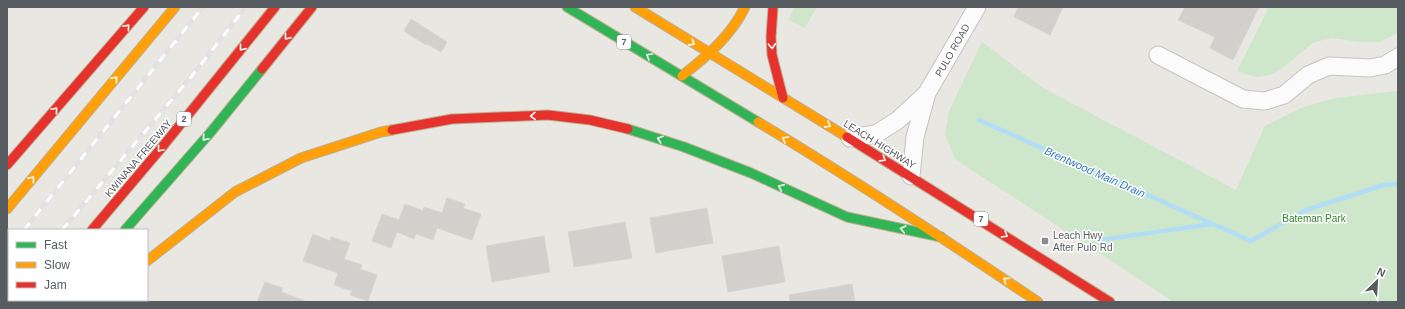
<svg xmlns="http://www.w3.org/2000/svg" width="1405" height="309" viewBox="0 0 1405 309" font-family="Arial,sans-serif">
	<style>
		.green { fill: #cee7ca }
		.lines { fill: none; stroke-linecap: round; stroke-linejoin: round }
		.stream { stroke: #b2ddf6; stroke-width: 4.5 }
		.building { fill: #d1d0cd; stroke: #d8d5d1 }
		.street-casing { stroke: #c4c4c3; stroke-width: 19 }
		.fast-casing { stroke: #bfae90; stroke-width: 11 }
		.slow-casing { stroke: #bfae90; stroke-width: 11 }
		.jam-casing { stroke: #bfae90; stroke-width: 11 }
		.street { stroke: #fcfbfb; stroke-width: 17 }
		.fast { stroke: #30b455; stroke-width: 9 }
		.slow { stroke: #ff9f0a; stroke-width: 9 }
		.jam { stroke: #e5322d; stroke-width: 9 }
		.rail-casing { stroke: #e1e2e1; stroke-width: 4.5 }
		.rail { stroke: #fff; stroke-width: 3; stroke-dasharray: 9; stroke-linecap: butt }
		.oneway { stroke: #fff }
		.poi-dot { fill: #8a8d8e; stroke: #fff; stroke-width: 1.5 }
		.labels { text-anchor: middle; stroke-width: 3; stroke-linejoin: round; paint-order: stroke }
		.shield { fill: #fff; stroke: #898d90; stroke-width: 1 }
		.shield-label { font-size: 9px; font-weight: bold; fill: #575c61 }
		.street-label { font-size: 10px; fill: #575c61; stroke: #fff }
		.park-label { font-size: 10px; fill: #2d842c; stroke: #fff }
		.poi-label { font-size: 10px; fill: #575c61; stroke: #fff; text-anchor: start }
		.water-label { font-size: 11px; font-style: italic; fill: #307ab9; stroke: #fff }
	</style>
	<rect width="100%" height="100%" fill="#e8e7e2"/>
	<g class="green">
		<polygon points="794,7 817,7 805,28 789,20"/>
		<polygon points="1265,7 1398,7 1398,28 1396,34 1380,42 1360,42 1332,38 1314,42 1289,63 1273,74 1258,77 1245,74 1237,71 1268,9"/>
		<polygon points="982,42 1043,88 1236,190 1265,126 1303,107 1336,98 1398,91 1398,302 1174,302 955,159 945,135 949,111"/>
	</g>
	<g class="lines">
		<g class="stream">
			<polyline points="979,120 1251,241 1306,210 1384,185 1398,184"/>
			<polyline points="1100,240 1212,224"/>
		</g>
	</g>
	<g class="building">
		<polygon points="1018,7 1063,7 1050,35 1014,17"/>
		<polygon points="1185,7 1259,7 1233,60 1210,48 1215,37 1178,20"/>
		<polygon points="411,19 447,42 441,52 427,44 426,45 404,31"/>
		<polygon points="447,198 465,204 463,208 481,214 472,240 437,228 433,240 416,234 414,239 397,232 391,248 372,241 382,214 399,220 405,204 423,211 424,207 442,213"/>
		<polygon points="707,208 713,243 656,253 650,218"/>
		<polygon points="625,222 632,258 574,267 568,232"/>
		<polygon points="313,234 330,241 331,237 350,243 344,259 362,265 360,269 377,275 368,301 350,295 352,291 334,285 338,273 303,261"/>
		<polygon points="544,236 550,272 492,282 486,246"/>
		<polygon points="779,246 785,282 728,292 722,256"/>
		<polygon points="265,282 283,288 281,292 305,301 304,302 257,302"/>
		<polygon points="852,284 855,302 790,302 789,295"/>
	</g>
	<g class="lines">
		<defs>
			<g id="street">
				<polyline points="1158,55 1243,99 1265,101 1284,95 1308,75 1329,66 1370,68 1385,65 1398,57"/>
				<polyline points="850,138 876,134 898,120 927,93"/>
				<polyline points="911,176 915,137 927,93 977,7"/>
			</g>
			<g id="fast">
				<polyline points="567,7 758,122"/>
				<polyline points="628,129 684,147 751,173 847,217 941,237"/>
				<polyline points="125,230 210,133 262,69"/>
				<polyline points="102,302 103,300"/>
			</g>
			<g id="slow">
				<polyline points="635,7 847,137"/>
				<path d="M682 76C707 56 731 36 745 7"/>
				<path d="M758 122C853 179 946 240 1038 302"/>
				<polyline points="7,209 175,7"/>
				<polyline points="147,261 235,192 301,158 381,132 392,130"/>
				<polyline points="32,302 33,300"/>
			</g>
			<g id="jam">
				<polyline points="773,7 771,37 772,55 783,98"/>
				<polyline points="262,69 312,7"/>
				<polyline points="392,130 452,119 548,115 590,120 628,129"/>
				<polyline points="847,137 1110,302"/>
				<polyline points="7,165 144,7"/>
				<polyline points="92,230 163,146 275,7"/>
				<polyline points="58,302 60,300"/>
			</g>
		</defs>
		<use href="#street" class="street-casing"/>
		<use href="#fast" class="fast-casing"/>
		<use href="#slow" class="slow-casing"/>
		<use href="#jam" class="jam-casing"/>
		<use href="#street" class="street"/>
		<use href="#fast" class="fast"/>
		<use href="#slow" class="slow"/>
		<use href="#jam" class="jam"/>
		<defs>
			<g id="rail">
				<polyline points="24,230 203,7"/>
				<polyline points="62,230 191,77 246,7"/>
				<polyline points="7,250 9,248"/>
				<polyline points="7,293 9,290"/>
			</g>
		</defs>
		<use href="#rail" class="rail-casing"/>
		<use href="#rail" class="rail"/>
	</g>
	<defs><path id="oneway-chevron" d="M-2-3.5L2.5 0L-2 3.5" fill="none" stroke-width="1.6" stroke-linecap="round" stroke-linejoin="round"/></defs>
	<g class="oneway">
		<use href="#oneway-chevron" transform="translate(127 27) rotate(-49)"/>
		<use href="#oneway-chevron" transform="translate(287 37) rotate(129)"/>
		<use href="#oneway-chevron" transform="translate(692 43) rotate(32)"/>
		<use href="#oneway-chevron" transform="translate(772 46) rotate(87)"/>
		<use href="#oneway-chevron" transform="translate(242 48) rotate(129)"/>
		<use href="#oneway-chevron" transform="translate(649 56) rotate(-149)"/>
		<use href="#oneway-chevron" transform="translate(115 79) rotate(-50)"/>
		<use href="#oneway-chevron" transform="translate(55 110) rotate(-49)"/>
		<use href="#oneway-chevron" transform="translate(533 116) rotate(178)"/>
		<use href="#oneway-chevron" transform="translate(828 125) rotate(31)"/>
		<use href="#oneway-chevron" transform="translate(205 138) rotate(131)"/>
		<use href="#oneway-chevron" transform="translate(660 139) rotate(-162)"/>
		<use href="#oneway-chevron" transform="translate(785 139) rotate(-149)"/>
		<use href="#oneway-chevron" transform="translate(160 149) rotate(130)"/>
		<use href="#oneway-chevron" transform="translate(883 159) rotate(32)"/>
		<use href="#oneway-chevron" transform="translate(32 179) rotate(-50)"/>
		<use href="#oneway-chevron" transform="translate(781 187) rotate(-155)"/>
		<use href="#oneway-chevron" transform="translate(903 229) rotate(-168)"/>
		<use href="#oneway-chevron" transform="translate(1005 235) rotate(32)"/>
		<use href="#oneway-chevron" transform="translate(1006 280) rotate(-146)"/>
	</g>
	<rect class="poi-dot" x="1041" y="237" width="8" height="8" rx="2"/>
	<g class="labels">
		<g class="shield">
			<rect x="617" y="35" width="14" height="14" rx="3"/>
			<rect x="177" y="112" width="14" height="14" rx="3"/>
			<rect x="974" y="212" width="14" height="14" rx="3"/>
		</g>
		<g class="shield-label">
			<text x="624" y="45">7</text>
			<text x="184" y="122">2</text>
			<text x="981" y="222">7</text>
		</g>
		<g class="street-label">
			<text transform="translate(952 50) rotate(-60)" y="4">PULO ROAD</text>
			<text transform="translate(880 144) rotate(32)" y="4">LEACH HIGHWAY</text>
			<text transform="translate(138 158) rotate(-50)" y="4">KWINANA FREEWAY</text>
		</g>
		<g class="park-label">
			<text x="1314" y="222">Bateman Park</text>
		</g>
		<g class="poi-label">
			<text x="1053" y="239">Leach Hwy<tspan x="1053" dy="12">After Pulo Rd</tspan></text>
		</g>
		<g class="water-label">
			<text transform="translate(1095 172) rotate(24)" y="4">Brentwood Main Drain</text>
		</g>
	</g>
	<rect width="1405" height="309" fill="none" stroke="#575c61" stroke-width="16"/>
	<rect x="8" y="229" width="140" height="72" fill="#ffffff" stroke="#bcbec0"/>
	<rect x="16" y="242" width="20" height="6" fill="#30b455" stroke="#bcbec0"/>
	<text x="44" y="249" font-size="12" fill="#575c61">Fast</text>
	<rect x="16" y="262" width="20" height="6" fill="#ff9f0a" stroke="#bcbec0"/>
	<text x="44" y="269" font-size="12" fill="#575c61">Slow</text>
	<rect x="16" y="282" width="20" height="6" fill="#e5322d" stroke="#bcbec0"/>
	<text x="44" y="289" font-size="12" fill="#575c61">Jam</text>
	<g transform="translate(1377 281) rotate(25)" stroke="#ffffff" stroke-width="3" paint-order="stroke">
	<path d="M0-3L7 15L0 10L-7 15Z" fill="#575c61"/>
	<text y="-6" font-size="11" font-weight="bold" text-anchor="middle" fill="#575c61">N</text>
	</g>
</svg>
